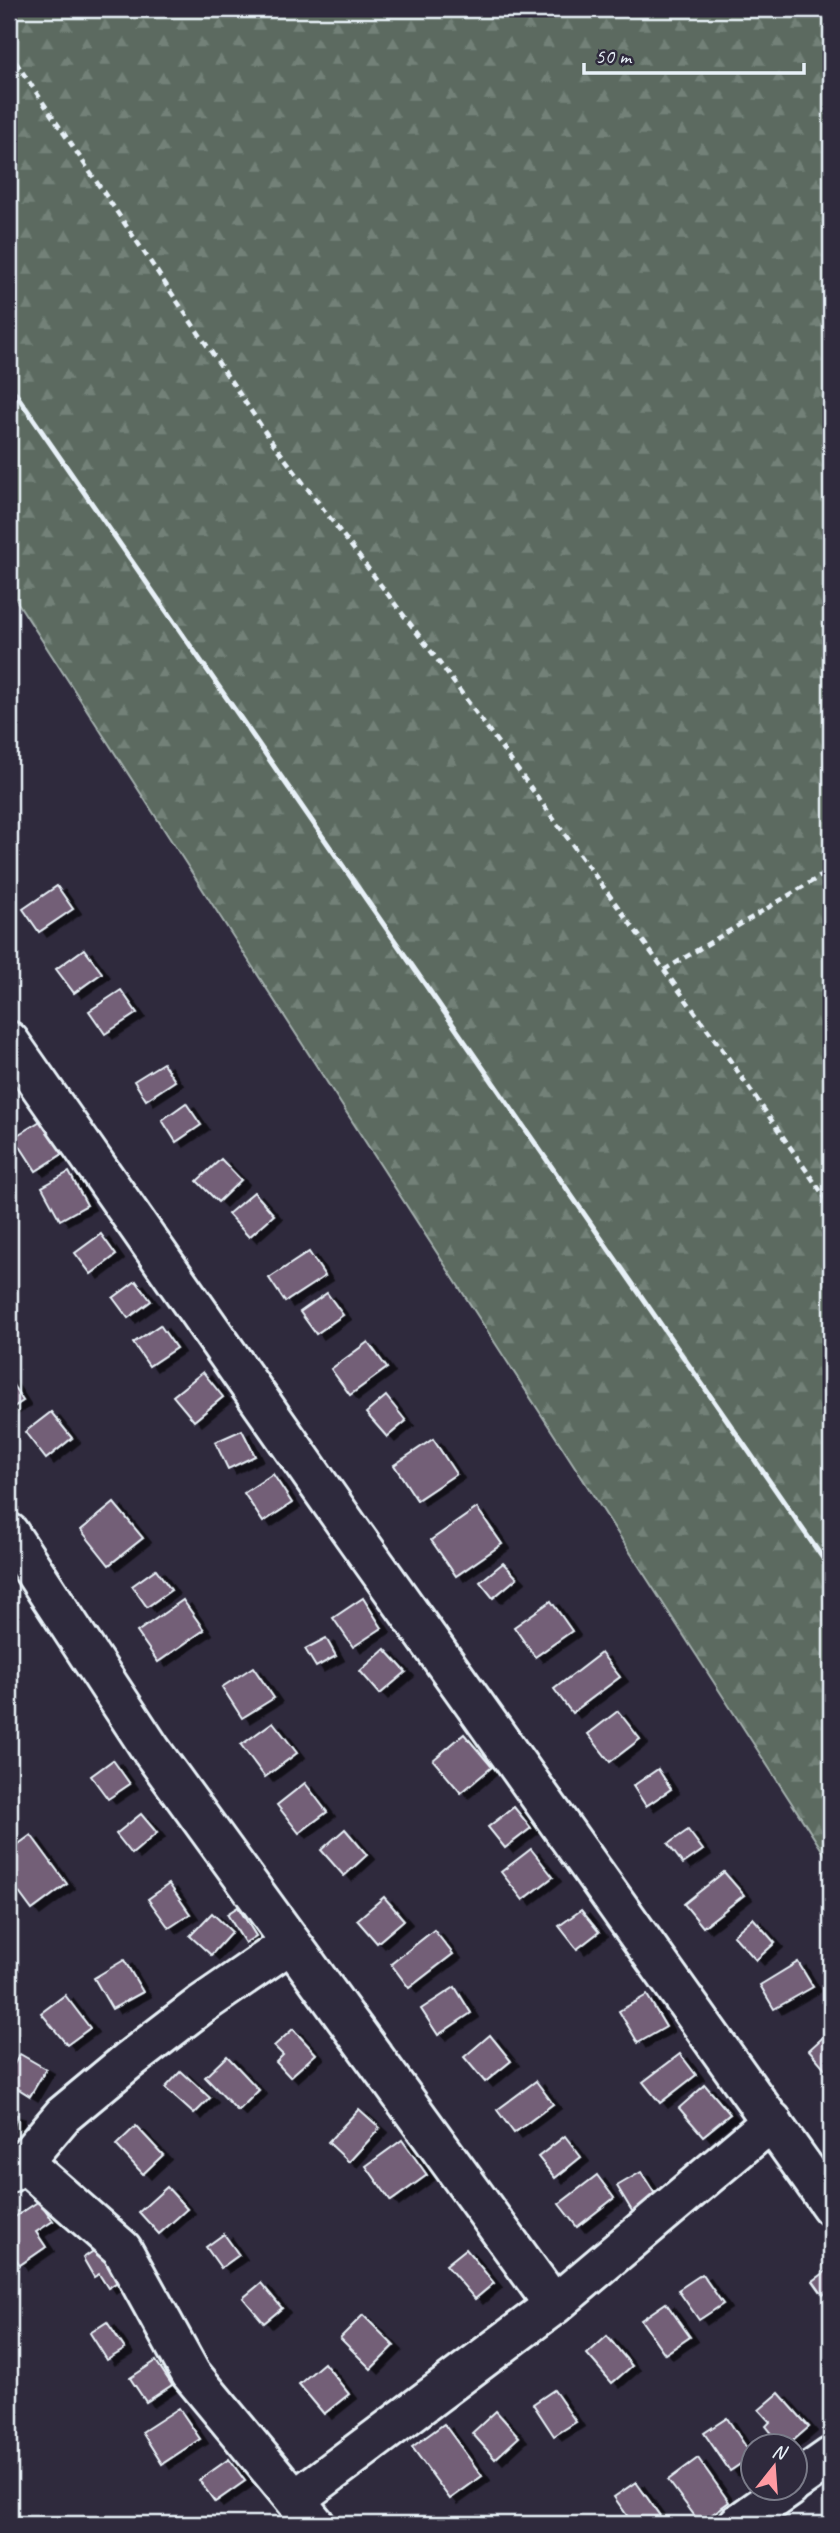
<svg xmlns="http://www.w3.org/2000/svg" width="840" height="2533" viewBox="0 0 840 2533" font-family="Caveat,sans-serif">
	<style>
		.forest { fill: url(#forest-firs); stroke: #a2aeac; stroke-width: 2 }
		.building { fill: #735f77; stroke: #e8f1f8; stroke-width: 2; filter: url(#shadow) }
		.lines { fill: none; stroke-linecap: round; stroke-linejoin: round }
		.minor-casing { stroke: #e8f1f8; stroke-width: 44 }
		.path { stroke: #e8f1f8; stroke-width: 4.5; stroke-dasharray: 7 5; stroke-linecap: butt }
		.minor { stroke: #2f2a3d; stroke-width: 38 }
		.rail { stroke: #e8f1f8; stroke-width: 5 }
	</style>
	<defs>
		<pattern id="forest-firs" width="22" height="20" patternUnits="userSpaceOnUse" patternTransform="scale(1.75)"><rect width="22" height="20" fill="#5c6b61"/><path d="M5 1l3.5 6h-7zM16 11l3.5 6h-7z" fill="#738178"/></pattern>
		<filter id="shadow"><feDropShadow dx="8" dy="4.5" stdDeviation="0" flood-color="#0009"/></filter>
	</defs>
	<rect width="100%" height="100%" fill="#2f2a3d"/>
	<filter id="ink" filterUnits="userSpaceOnUse"><feTurbulence type="fractalNoise" baseFrequency=".0143" numOctaves="2"/><feDisplacementMap in="SourceGraphic" scale="14" xChannelSelector="R" yChannelSelector="G"/><feConvolveMatrix kernelMatrix="1 2 1 2 8 2 1 2 1" color-interpolation-filters="sRGB"/></filter>
	<g filter="url(#ink)">
		<polygon class="forest" points="9,9 831,9 831,1864 9,589"/>
		<g class="building">
			<polygon points="57,886 73,909 39,932 23,909"/>
			<polygon points="84,949 102,973 74,993 56,969"/>
			<polygon points="121,990 137,1013 105,1034 89,1011"/>
			<polygon points="163,1063 175,1081 146,1100 134,1081"/>
			<polygon points="186,1103 201,1125 176,1142 162,1120"/>
			<polygon points="42,1120 64,1153 36,1171 14,1137"/>
			<polygon points="221,1159 241,1180 218,1202 197,1181"/>
			<polygon points="69,1172 87,1205 60,1220 42,1187"/>
			<polygon points="254,1192 274,1215 249,1237 228,1214"/>
			<polygon points="101,1234 116,1255 91,1274 75,1253"/>
			<polygon points="309,1252 325,1276 285,1302 269,1278"/>
			<polygon points="136,1281 151,1301 128,1318 113,1298"/>
			<polygon points="327,1293 343,1315 316,1334 300,1312"/>
			<polygon points="160,1325 176,1348 149,1366 133,1343"/>
			<polygon points="368,1342 387,1368 350,1395 331,1369"/>
			<polygon points="203,1372 223,1397 194,1421 173,1396"/>
			<polygon points="9,1379 23,1401 9,1410"/>
			<polygon points="386,1396 406,1421 387,1437 366,1413"/>
			<polygon points="51,1412 72,1438 46,1459 25,1432"/>
			<polygon points="242,1430 255,1456 228,1469 215,1442"/>
			<polygon points="433,1439 456,1474 417,1500 394,1465"/>
			<polygon points="273,1474 292,1503 263,1522 244,1493"/>
			<polygon points="114,1503 143,1538 109,1565 81,1530"/>
			<polygon points="477,1508 502,1544 456,1576 431,1540"/>
			<polygon points="503,1563 517,1578 493,1598 480,1582"/>
			<polygon points="156,1569 171,1590 147,1607 132,1586"/>
			<polygon points="363,1598 382,1628 353,1647 333,1618"/>
			<polygon points="183,1600 204,1630 158,1662 137,1632"/>
			<polygon points="551,1601 572,1631 535,1657 514,1627"/>
			<polygon points="326,1638 336,1656 316,1667 305,1649"/>
			<polygon points="385,1649 406,1672 380,1694 360,1671"/>
			<polygon points="601,1653 620,1677 572,1713 554,1689"/>
			<polygon points="253,1667 274,1698 242,1718 222,1687"/>
			<polygon points="618,1711 640,1739 610,1762 588,1734"/>
			<polygon points="273,1722 297,1753 265,1777 241,1745"/>
			<polygon points="464,1734 492,1767 461,1793 433,1760"/>
			<polygon points="113,1760 130,1784 108,1799 91,1776"/>
			<polygon points="658,1769 671,1789 646,1806 633,1786"/>
			<polygon points="305,1783 327,1812 299,1833 277,1805"/>
			<polygon points="514,1807 531,1828 505,1848 488,1827"/>
			<polygon points="141,1814 157,1833 132,1854 116,1834"/>
			<polygon points="345,1829 367,1855 344,1876 321,1850"/>
			<polygon points="688,1830 703,1850 683,1864 668,1844"/>
			<polygon points="31,1835 67,1884 32,1910 9,1879 9,1851"/>
			<polygon points="531,1849 553,1877 523,1900 501,1872"/>
			<polygon points="724,1872 744,1895 703,1927 684,1904"/>
			<polygon points="169,1884 190,1914 169,1928 148,1899"/>
			<polygon points="384,1897 404,1920 377,1943 357,1920"/>
			<polygon points="238,1907 256,1936 245,1943 227,1914"/>
			<polygon points="581,1910 599,1932 577,1949 559,1926"/>
			<polygon points="212,1913 232,1932 211,1955 190,1936"/>
			<polygon points="753,1918 775,1943 756,1960 733,1935"/>
			<polygon points="434,1930 453,1954 409,1988 391,1964"/>
			<polygon points="124,1960 143,1992 112,2009 94,1978"/>
			<polygon points="798,1962 813,1987 774,2009 760,1985"/>
			<polygon points="455,1987 471,2013 438,2035 421,2009"/>
			<polygon points="65,1995 90,2028 67,2045 41,2013"/>
			<polygon points="647,1995 666,2027 638,2043 619,2011"/>
			<polygon points="293,2029 316,2054 290,2077 276,2062 283,2055 274,2046"/>
			<polygon points="831,2030 831,2067 827,2071 809,2050"/>
			<polygon points="490,2035 511,2061 485,2082 464,2057"/>
			<polygon points="20,2054 46,2069 30,2096 9,2083 9,2073"/>
			<polygon points="680,2054 696,2075 660,2103 643,2082"/>
			<polygon points="227,2056 259,2090 238,2111 205,2077"/>
			<polygon points="181,2071 210,2098 194,2114 165,2088"/>
			<polygon points="536,2081 553,2104 514,2133 497,2110"/>
			<polygon points="705,2085 730,2114 703,2136 679,2108"/>
			<polygon points="359,2109 380,2128 349,2162 328,2142"/>
			<polygon points="9,2113 17,2115 9,2144"/>
			<polygon points="136,2126 163,2155 143,2174 116,2145"/>
			<polygon points="565,2136 581,2157 555,2178 538,2157"/>
			<polygon points="402,2140 427,2175 391,2201 366,2166"/>
			<polygon points="641,2172 660,2202 635,2216 617,2186"/>
			<polygon points="597,2175 614,2198 577,2227 559,2204"/>
			<polygon points="167,2187 187,2209 159,2234 139,2212"/>
			<polygon points="39,2201 53,2221 36,2232 46,2247 20,2265 9,2248 9,2221"/>
			<polygon points="224,2234 239,2255 221,2268 206,2247"/>
			<polygon points="104,2244 125,2277 108,2288 99,2274 94,2277 83,2258"/>
			<polygon points="466,2249 494,2283 475,2299 446,2265"/>
			<polygon points="831,2268 831,2289 823,2295 813,2281"/>
			<polygon points="702,2274 723,2304 699,2320 678,2290"/>
			<polygon points="261,2283 282,2308 264,2323 243,2298"/>
			<polygon points="666,2303 690,2337 665,2354 641,2320"/>
			<polygon points="363,2315 394,2346 371,2369 340,2338"/>
			<polygon points="107,2322 125,2349 107,2360 90,2333"/>
			<polygon points="607,2336 632,2366 612,2383 587,2354"/>
			<polygon points="156,2361 172,2385 146,2402 130,2378"/>
			<polygon points="324,2363 349,2394 324,2414 299,2384"/>
			<polygon points="554,2390 576,2422 554,2436 533,2404"/>
			<polygon points="779,2393 809,2427 787,2446 782,2446 766,2426 770,2422 759,2410"/>
			<polygon points="179,2408 200,2439 162,2464 142,2432"/>
			<polygon points="496,2411 519,2437 495,2459 472,2433"/>
			<polygon points="727,2418 752,2456 730,2471 704,2433"/>
			<polygon points="444,2424 482,2476 450,2499 412,2447"/>
			<polygon points="698,2458 729,2502 700,2523 668,2480"/>
			<polygon points="229,2459 245,2481 215,2502 199,2480"/>
			<polygon points="636,2482 665,2523 663,2524 633,2524 614,2497"/>
		</g>
		<g class="lines">
			<defs>
				<g id="minor">
					<polyline points="9,1041 349,1528 831,2206"/>
					<polyline points="9,1533 151,1750 554,2305"/>
					<polyline points="23,2162 122,2249 191,2374 315,2524"/>
					<polyline points="9,2173 23,2162 63,2115 128,2061 201,2005 291,1943"/>
					<polyline points="794,2483 831,2457"/>
					<polyline points="296,2499 554,2305 772,2121"/>
					<polyline points="738,2524 789,2488"/>
				</g>
			</defs>
			<use href="#minor" class="minor-casing"/>
			<g class="path">
				<polyline points="9,52 270,439 433,654 727,1056 831,1206"/>
				<polyline points="664,970 831,870"/>
			</g>
			<use href="#minor" class="minor"/>
			<polyline class="rail" points="9,384 831,1570"/>
		</g>
	</g>
	<rect width="840" height="2533" fill="none" stroke="#2f2a3d" stroke-width="35"/>
	<rect x="18" y="18" width="805" height="2498" fill="none" stroke="#e8f1f8" stroke-width="2.5" filter="url(#ink)"/>
	<g transform="translate(774 2467) rotate(17)"><circle r="33" fill="#2f2a3d" stroke="#797a88" stroke-width="2"/>
	<path d="M0-5L12 26L0 18L-12 26Z" fill="#ff9aa2"/>
	<text y="-10" font-size="19" font-weight="bold" text-anchor="middle" fill="#e8f1f8">N</text>
	</g>
	<path d="M584 63v10h220v-10" fill="none" stroke="#e8f1f8" stroke-width="3.5"/>
	<text x="595" y="63" font-size="21" fill="#e8f1f8" stroke="#2f2a3d" stroke-width="5" paint-order="stroke">50 m</text>
</svg>
